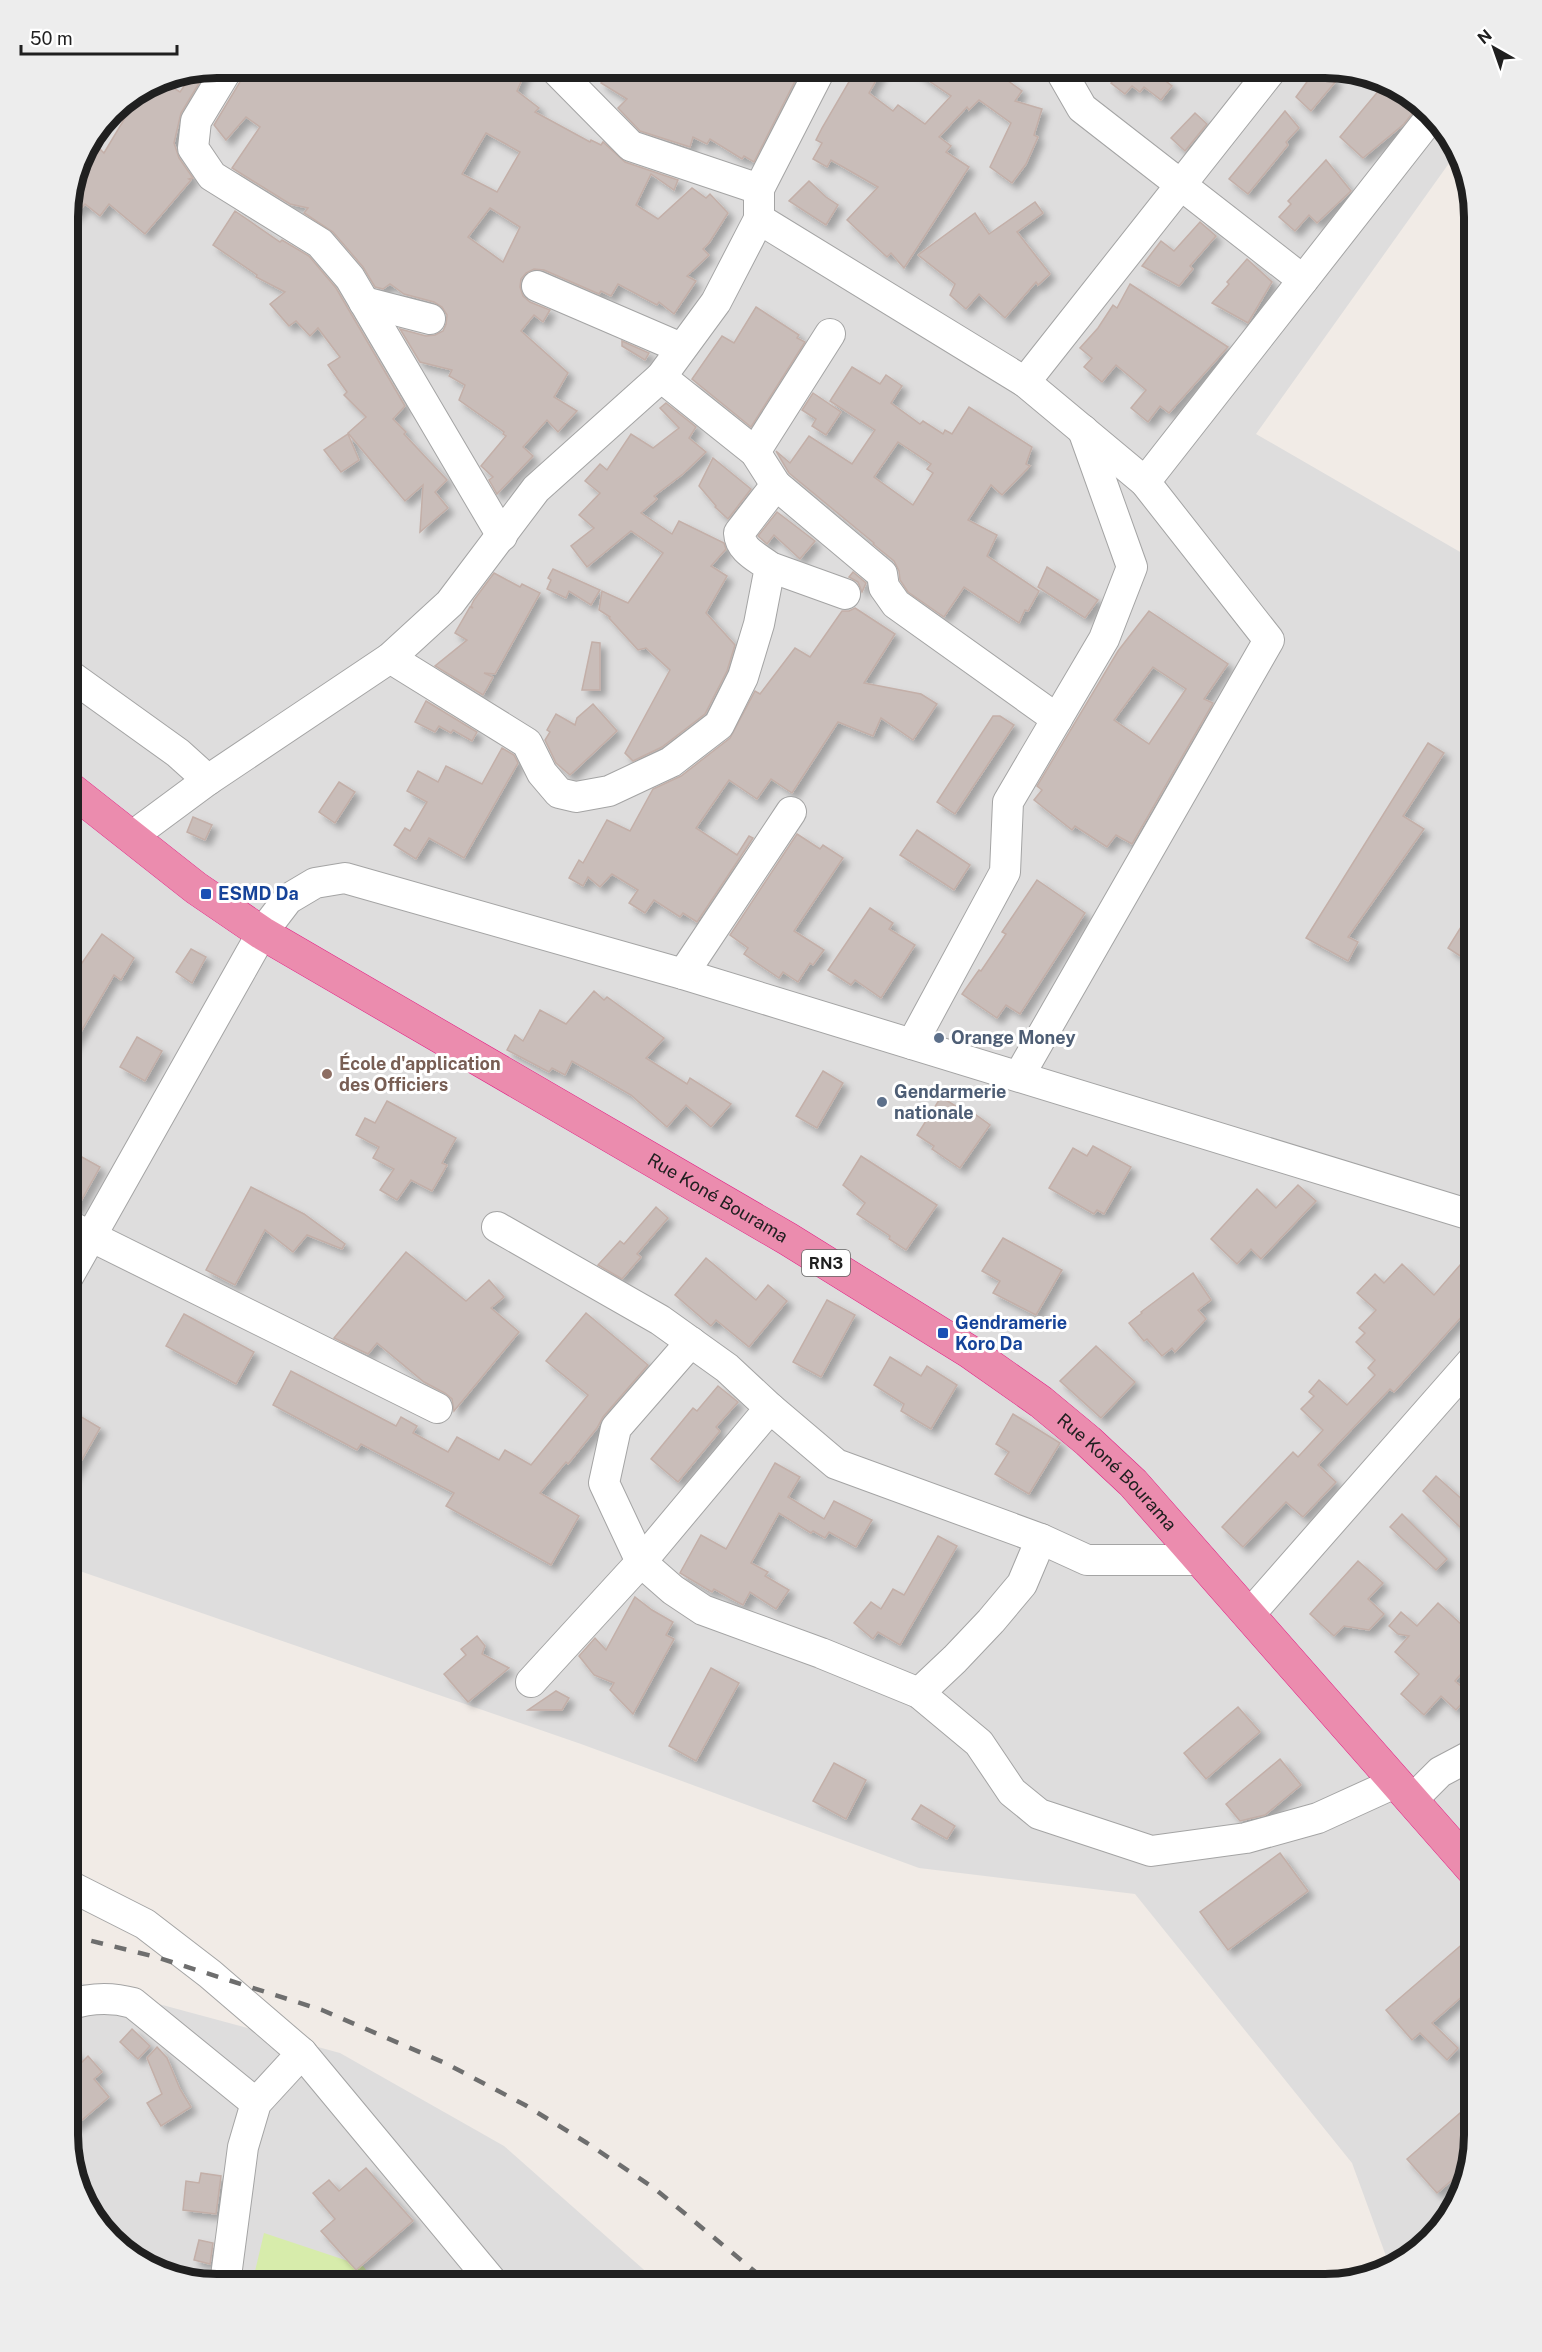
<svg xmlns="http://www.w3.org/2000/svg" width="1542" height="2352" viewBox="0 0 1542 2352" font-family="'Public Sans',sans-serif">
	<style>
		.residential { fill: #dedddd }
		.grass { fill: #d7ecab }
		.building { fill: #c9bdb9; stroke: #c3afa8; stroke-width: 1.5; fill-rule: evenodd; filter: url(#shadow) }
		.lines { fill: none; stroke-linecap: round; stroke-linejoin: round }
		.minor-casing { stroke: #a4a4a4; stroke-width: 32 }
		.highway-casing { stroke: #e22085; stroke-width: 34 }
		.minor { stroke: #fff; stroke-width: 30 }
		.highway { stroke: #eb8cae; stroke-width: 33 }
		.rail { stroke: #6e6e6e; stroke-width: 4.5; stroke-dasharray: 12 12; stroke-linecap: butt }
		.transit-dot { fill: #1a4fb4; stroke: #fff; stroke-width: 2 }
		.service-dot { fill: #5c6f8a; stroke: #fff; stroke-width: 2 }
		.education-dot { fill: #8d6e63; stroke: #fff; stroke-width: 2 }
		.labels { text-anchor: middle; stroke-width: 6; stroke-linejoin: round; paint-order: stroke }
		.shield { fill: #fff; stroke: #636363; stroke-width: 1.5 }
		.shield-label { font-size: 16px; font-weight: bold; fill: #202020 }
		.transit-label { font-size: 18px; font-weight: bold; fill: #164399; stroke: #fff; text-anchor: start }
		.service-label { font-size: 18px; font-weight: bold; fill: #4e5e75; stroke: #fff; text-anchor: start }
		.education-label { font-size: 18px; font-weight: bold; fill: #785e54; stroke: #fff; text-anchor: start }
		.street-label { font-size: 18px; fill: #202020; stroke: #fff }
		.rim { fill: none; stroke: #202020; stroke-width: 8 }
	</style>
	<defs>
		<filter id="shadow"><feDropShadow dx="5.5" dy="5.5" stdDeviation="3" flood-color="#0004"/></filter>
	</defs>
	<rect width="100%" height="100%" fill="#f1ebe6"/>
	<g class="residential">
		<polygon points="217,68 1335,68 1400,88 1455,142 1457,152 1256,434 1474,560 1474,2136 1454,2210 1400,2265 1390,2267 1352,2163 1135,1894 919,1868 581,1744 68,1567 68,207 79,159 111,111 160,79"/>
		<polygon points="77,1982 340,2053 504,2146 660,2284 207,2284 142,2264 87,2210 68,2135 68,1988"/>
	</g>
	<g class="grass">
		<polygon points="264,2233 363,2266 377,2284 252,2284"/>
		<polygon points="145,2258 212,2280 207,2284 142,2264 140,2263"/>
	</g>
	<g class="building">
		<path d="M245 68H307L312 73 331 68H527L517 91 539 108 535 112 590 142 591 140 601 145 603 142 625 162 678 180 674 190 651 174 636 205 658 219 692 188 706 198 710 194 728 213 709 243 703 249 709 255 687 276 696 281 674 314 659 302 657 305 618 284 611 296 601 291 599 294 544 270 534 269 526 273 521 279 520 287 523 296 530 302 550 310 543 322 534 315 521 331 568 373 554 397 577 411 558 432 547 420 523 447 533 456 497 494 489 480 493 477 481 466 506 436 503 434 504 432 459 400 465 385 449 376 452 370 420 362 400 329 426 336 435 335 443 331 446 324 447 315 442 307 434 302 404 294 390 284 383 289 375 287 363 267 333 232 304 213 308 208 290 204 232 168 260 127 246 117 226 140 214 125 243 77ZM486 133 520 152 497 192 462 174ZM490 208 520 227 503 262 468 237Z"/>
		<polygon points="610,68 797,68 793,74 797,77 754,162 744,156 742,159 710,139 707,144 693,137 690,147 640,131 618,108 627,99 601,83"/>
		<polygon points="857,68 883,68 869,93 893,111 898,105 925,124 951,96 910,68 990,68 1022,91 1015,101 1042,109 1034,135 1038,137 1026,164 1012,183 990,167 1011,123 979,100 969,110 967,107 939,137 951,146 946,152 969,167 904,268 891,253 887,257 847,220 878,187 831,160 827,167 813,159 822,143 816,140 822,128"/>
		<polygon points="1110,68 1149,68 1172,86 1161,100 1144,87 1140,92 1132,86 1125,94 1111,83 1118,74"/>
		<polygon points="1317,68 1320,68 1336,81 1311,111 1296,97"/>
		<polygon points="192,75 201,80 181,113 174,143 179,158 193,178 189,179 191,180 145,234 109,204 100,216 85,204 68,223 68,207 80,158 87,162 100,149 104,153 141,91 159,79 180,92"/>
		<polygon points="1385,83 1400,88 1418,106 1404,124 1363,158 1340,137"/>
		<polygon points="1285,111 1299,128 1286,142 1288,145 1248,194 1229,179"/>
		<polygon points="1195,113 1207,124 1185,151 1171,138"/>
		<polygon points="1326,160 1351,191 1317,223 1309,215 1295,231 1279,217 1291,204 1288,201"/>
		<polygon points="809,181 826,197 838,205 826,225 789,201"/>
		<polygon points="1035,202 1043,213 1017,232 1050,274 1038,285 1036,282 1005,318 979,294 966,309 950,295 955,284 918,255 975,213 989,234"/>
		<polygon points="235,211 280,242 282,240 309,256 336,288 405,406 393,419 406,432 404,434 447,480 435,492 448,508 420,532 423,485 405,501 348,433 366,417 344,395 347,392 328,365 340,357 318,328 310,336 296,321 289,326 270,304 285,292 256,277 257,275 213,245"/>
		<polygon points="1200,222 1216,236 1190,266 1193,269 1179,286 1142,266 1161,241 1174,251"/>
		<polygon points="1247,259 1272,282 1248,323 1212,303 1229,284 1227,282"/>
		<polygon points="1130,284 1228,347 1169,413 1160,406 1148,422 1131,408 1146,390 1116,365 1102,382 1084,367 1092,358 1080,348 1098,328 1113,305 1117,308"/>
		<polygon points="756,307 799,335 797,338 805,342 751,427 692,379 722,336 734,343"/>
		<polygon points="622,341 649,353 645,360 622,346"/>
		<path d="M852 367 880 384 886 375 902 386 891 403 920 424 923 421 943 434 945 430 952 434 969 407 1032 447 1026 464 1030 466 1002 495 991 485 968 520 997 535 987 556 1039 591 1028 611 1025 610 1019 623 964 587 944 617 908 592 900 580 899 571 894 561 873 544 874 543 789 473 776 451 790 463 809 436 852 464 875 430 830 401ZM898 442 931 464 927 469 933 473 913 505 874 477Z"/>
		<polygon points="813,393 841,412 826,435 812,426 816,419 802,410"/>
		<polygon points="666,403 696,427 689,438 706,452 683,474 654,496 657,499 641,513 672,534 679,521 724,543 726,549 711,566 727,576 706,613 735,645 727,671 705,714 662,747 633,761 625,753 670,670 646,648 638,650 609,618 610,617 599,610 602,591 628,603 663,553 631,531 587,567 571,546 594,528 579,515 600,493 585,481 600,464 607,470 631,434 653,448 679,428 660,408"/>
		<polygon points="348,434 359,460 341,472 324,450"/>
		<polygon points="713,458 751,489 728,519 715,507 716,506 699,486"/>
		<polygon points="777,512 815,541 800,559 774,535 767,544 758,536"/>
		<polygon points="1047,567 1098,600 1085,618 1038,587"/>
		<polygon points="553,569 600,590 591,605 569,591 566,598 547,589 551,580 548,578"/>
		<polygon points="853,572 866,583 862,592 858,582 849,577"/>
		<polygon points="494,573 520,587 522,584 540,593 495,674 484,673 493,677 483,695 435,666 467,640 455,633 470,607 473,608 471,606 474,600"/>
		<polygon points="855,608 895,634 864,683 921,694 937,704 913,740 881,718 873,736 838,722 792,793 771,779 757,799 729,780 696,828 737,855 749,836 753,838 697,922 683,913 680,917 654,900 645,913 629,903 638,890 612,874 600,887 588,877 583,886 569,878 579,860 583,863 607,820 630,831 653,789 681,776 730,738 755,691 760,694 795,648 810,657 842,611 849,611"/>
		<path d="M1149 611 1228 664 1204 699 1213 703 1132 844 1116 835 1107 847 1075 826 1072 830 1034 800 1042 790 1037 786 1118 651ZM1153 667 1186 689 1149 744 1114 720Z"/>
		<polygon points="592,642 600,643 600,690 582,690"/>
		<polygon points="426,701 477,732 472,741 453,730 451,733 439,726 435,732 415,722"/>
		<polygon points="593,704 617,731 570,775 556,763 545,740 550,732 547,730 556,714 575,725 577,718"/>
		<polygon points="993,716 1000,716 1014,725 955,814 937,802"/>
		<polygon points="1428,743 1444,753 1403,816 1424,829 1348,937 1358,942 1348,961 1306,938"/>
		<polygon points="502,748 514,755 518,763 464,858 429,838 416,859 394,845 405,828 410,831 427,802 407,791 418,771 438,782 446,766 482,784"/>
		<polygon points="339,782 355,792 335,823 319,812"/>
		<polygon points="193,817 212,825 205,840 187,832"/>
		<polygon points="917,830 970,865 954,890 900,855"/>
		<polygon points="797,834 820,849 823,845 843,858 794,931 824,950 813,965 810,963 798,982 783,972 779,978 744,954 748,948 730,935"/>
		<polygon points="1037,880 1085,913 1020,1014 1006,1005 997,1018 962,994 979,970 981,971 1006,934 1002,932"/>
		<polygon points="1474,906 1474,965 1448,948"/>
		<polygon points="870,908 893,923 889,929 915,945 881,998 855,980 851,985 828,970"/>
		<polygon points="102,934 134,958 121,980 114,975 68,1054 68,983"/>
		<polygon points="191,949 206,957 192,983 176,972"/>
		<polygon points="594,991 604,1000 607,997 664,1038 646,1058 687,1084 690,1078 731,1104 711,1127 686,1105 667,1127 631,1095 572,1061 565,1075 552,1068 549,1072 507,1050 515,1035 523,1041 540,1010 566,1024"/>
		<polygon points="137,1037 162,1051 145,1081 120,1067"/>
		<polygon points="823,1071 843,1083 817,1128 796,1116"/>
		<polygon points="941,1097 970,1115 972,1112 990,1125 960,1168 932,1149 934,1146 917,1135"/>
		<polygon points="387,1101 456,1138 442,1163 447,1165 432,1191 411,1180 397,1200 380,1190 394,1169 373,1158 379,1147 356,1135 365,1118 375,1123"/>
		<polygon points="1093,1146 1131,1167 1104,1214 1097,1210 1094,1214 1049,1188 1073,1148 1087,1156"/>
		<polygon points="80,1156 100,1167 76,1210 68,1208 68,1177"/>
		<polygon points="861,1156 937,1205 906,1250 889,1239 890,1236 857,1214 865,1203 843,1185"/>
		<polygon points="1298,1185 1316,1201 1261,1259 1251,1249 1237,1264 1211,1239 1257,1189 1276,1208"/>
		<polygon points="251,1187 304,1214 345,1244 342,1249 307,1235 293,1252 265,1230 235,1285 206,1270"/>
		<polygon points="656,1207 668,1218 637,1254 641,1257 622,1279 598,1265 620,1241 624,1244"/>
		<polygon points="1003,1238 1062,1270 1036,1315 993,1293 1000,1281 982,1271"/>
		<polygon points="1474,1249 1474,1303 1394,1392 1390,1389 1318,1465 1336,1482 1303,1517 1286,1502 1243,1547 1222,1527 1293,1452 1298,1457 1323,1430 1301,1409 1314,1396 1309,1392 1319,1380 1347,1405 1375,1375 1368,1368 1375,1360 1356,1342 1365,1333 1359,1328 1376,1310 1357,1293 1375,1274 1384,1283 1402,1264 1434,1295"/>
		<polygon points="406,1252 466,1301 489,1280 504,1297 491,1308 519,1332 454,1411 452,1399 445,1393 424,1382 377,1343 368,1354 334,1338"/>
		<polygon points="706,1258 756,1300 768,1285 787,1301 749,1347 716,1320 711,1326 675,1295"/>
		<polygon points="1193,1273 1211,1300 1198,1310 1206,1319 1175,1352 1172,1348 1162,1356 1147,1339 1144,1341 1129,1323 1142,1313 1141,1312"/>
		<polygon points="827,1300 855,1315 821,1377 793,1362"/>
		<polygon points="586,1313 648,1365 603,1417 597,1428 568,1464 566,1462 540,1493 579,1516 551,1565 446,1506 454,1493 361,1444 357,1450 273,1405 291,1371 396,1426 401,1417 417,1426 413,1433 448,1452 457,1437 499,1460 505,1450 531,1465 588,1395 546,1361"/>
		<polygon points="184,1314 254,1352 236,1384 166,1346"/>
		<polygon points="1096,1346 1135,1382 1101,1418 1060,1381"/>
		<polygon points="890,1357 921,1376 927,1366 957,1385 931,1429 901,1411 904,1404 874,1385"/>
		<polygon points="718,1386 738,1402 716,1427 720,1431 678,1482 651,1459 693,1408 697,1411"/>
		<polygon points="68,1409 100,1428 68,1484"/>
		<polygon points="1013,1414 1060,1443 1029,1494 995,1474 1009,1452 996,1444"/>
		<polygon points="775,1463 800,1477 788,1497 824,1519 834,1501 872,1520 856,1547 829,1532 825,1538 813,1531 811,1533 779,1513 751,1563 768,1572 765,1576 789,1590 776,1609 750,1592 743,1605 714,1589 712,1592 680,1573 701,1535 726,1549"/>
		<polygon points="1436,1476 1474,1510 1474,1526 1467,1534 1423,1491"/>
		<polygon points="1402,1514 1447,1559 1436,1570 1390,1527"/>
		<polygon points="938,1536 957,1546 900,1645 878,1632 873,1639 854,1623 871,1602 881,1609 893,1589 904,1595"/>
		<polygon points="1358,1561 1383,1583 1368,1599 1384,1614 1369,1630 1344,1626 1334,1636 1310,1614"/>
		<polygon points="635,1597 652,1610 673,1622 666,1635 674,1639 633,1714 610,1690 614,1683 594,1675 579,1656 595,1638 606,1650"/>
		<polygon points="1438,1603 1463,1626 1474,1613 1474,1659 1455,1681 1470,1694 1456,1710 1441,1696 1424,1715 1401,1694 1419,1674 1395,1652 1409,1636 1398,1634 1389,1626 1401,1612 1417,1626"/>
		<polygon points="477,1636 485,1646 482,1654 509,1668 468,1702 444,1674 466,1655 461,1649"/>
		<polygon points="711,1668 739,1683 696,1761 669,1746"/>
		<polygon points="556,1691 569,1698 562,1710 528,1710"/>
		<polygon points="1238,1707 1260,1732 1206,1779 1184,1753"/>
		<polygon points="1280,1759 1301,1785 1265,1815 1240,1821 1226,1804"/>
		<polygon points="834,1763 866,1780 846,1819 813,1801"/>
		<polygon points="921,1805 955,1826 947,1839 912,1819"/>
		<polygon points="1280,1853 1308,1891 1228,1950 1200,1912"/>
		<polygon points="1466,1941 1474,1951 1474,1986 1432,2023 1458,2048 1447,2060 1420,2033 1412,2040 1386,2010"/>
		<polygon points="132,2029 150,2046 138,2059 120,2042"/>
		<polygon points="68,2044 82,2062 88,2056 102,2072 94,2079 109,2097 68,2132"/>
		<polygon points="157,2047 167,2058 180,2089 191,2107 161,2126 147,2103 162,2094 147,2058"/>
		<polygon points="1474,2101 1474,2136 1466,2168 1437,2193 1407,2159"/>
		<polygon points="366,2168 413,2221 356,2270 321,2231 335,2219 313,2193 329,2180 339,2191"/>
		<polygon points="201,2173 221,2176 216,2214 183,2210 186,2181 199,2183"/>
		<polygon points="199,2240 213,2243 210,2264 194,2260"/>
	</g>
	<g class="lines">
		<defs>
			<g id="minor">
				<polyline points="228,68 196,121 193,148 212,176 320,243 350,278 502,536"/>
				<polyline points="554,68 631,146 759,189"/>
				<polyline points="1059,68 1082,108 1303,280"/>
				<polyline points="759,219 1025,382 1145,482 1269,640 1019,1076"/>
				<polyline points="537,286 681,348"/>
				<polyline points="364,302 430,319"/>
				<polyline points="661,377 755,452 776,485 882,574 884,587 896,604 1057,719"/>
				<polyline points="1025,382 1273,68"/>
				<polyline points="755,452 830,334"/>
				<polyline points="1145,482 1430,118"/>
				<polyline points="770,567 845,594"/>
				<path d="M390 658 527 743 542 773 559 793 576 797 609 791 671 762 719 725 743 677 759 624 770 567C757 557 740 550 739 533L776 485"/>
				<polyline points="68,674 178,753 208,780"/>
				<polyline points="131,837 208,780 390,658 450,603 536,489 661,377 716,302 759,219 759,189 821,68"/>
				<polyline points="683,974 791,812"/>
				<polyline points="912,1044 1005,872 1008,802 1104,639 1132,567 1083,430"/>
				<polyline points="68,1225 437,1408"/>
				<polyline points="497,1227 660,1320 727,1368 770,1408"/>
				<polyline points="68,1277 262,933 288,899 315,883 345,878 683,974 1474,1216"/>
				<polyline points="691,1342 616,1428 604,1483 641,1562 673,1590 703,1610 821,1653 919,1693 979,1743 1012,1792 1039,1814 1151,1851 1246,1838 1318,1818 1397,1782"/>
				<polyline points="1250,1614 1474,1359"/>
				<polyline points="531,1682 641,1562 770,1408 836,1464 1041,1539 1087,1560 1202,1560"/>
				<polyline points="919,1693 955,1659 991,1621 1022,1584 1041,1539"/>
				<polyline points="1412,1800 1440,1772 1474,1754"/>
				<polyline points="68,1885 145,1924 210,1974 302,2053 494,2284"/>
				<path d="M68 2005C89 1998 112 1997 133 2003L256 2103"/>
				<polyline points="225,2284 243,2147 256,2103 302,2053"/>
			</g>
			<g id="highway">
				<path id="s1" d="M68 787 196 888 262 933 788 1239 970 1352 1041 1402 1088 1441 1133 1483 1474 1871"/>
			</g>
		</defs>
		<use href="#minor" class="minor-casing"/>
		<use href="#highway" class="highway-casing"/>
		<use href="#minor" class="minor"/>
		<use href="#highway" class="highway"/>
		<polyline class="rail" points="68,1935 156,1957 322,2010 445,2063 525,2105 587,2143 654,2188 770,2284"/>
	</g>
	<g class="transit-dot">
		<rect x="200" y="888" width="12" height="12" rx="3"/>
		<rect x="937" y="1327" width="12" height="12" rx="3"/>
	</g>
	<g class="service-dot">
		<circle cx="939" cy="1038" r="6"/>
		<circle cx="882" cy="1102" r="6"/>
	</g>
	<circle class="education-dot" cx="327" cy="1074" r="6"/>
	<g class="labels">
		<rect class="shield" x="802" y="1250" width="48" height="26" rx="4.5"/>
		<g class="shield-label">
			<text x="826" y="1269">RN3</text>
		</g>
		<g class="transit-label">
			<text x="218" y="900">ESMD Da</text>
			<text x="955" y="1329">Gendramerie<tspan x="955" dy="21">Koro Da</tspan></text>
		</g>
		<g class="service-label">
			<text x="951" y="1044">Orange Money</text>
			<text x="894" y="1098">Gendarmerie<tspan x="894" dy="21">nationale</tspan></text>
		</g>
		<g class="education-label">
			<text x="339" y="1070">École d'application<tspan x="339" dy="21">des Officiers</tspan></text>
		</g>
		<g class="street-label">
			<text dy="6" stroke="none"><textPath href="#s1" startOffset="770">Rue Koné Bourama</textPath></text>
			<text dy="6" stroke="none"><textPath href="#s1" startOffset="1256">Rue Koné Bourama</textPath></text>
		</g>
	</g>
	<path d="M0 0H1542V2352H0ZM217 78H1325A139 139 0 0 1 1464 217V2135A139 139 0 0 1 1325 2274H217A139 139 0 0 1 78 2135V217A139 139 0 0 1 217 78Z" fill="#ededed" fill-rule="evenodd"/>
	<path class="rim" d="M217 78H1325A139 139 0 0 1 1464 217V2135A139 139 0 0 1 1325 2274H217A139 139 0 0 1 78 2135V217A139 139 0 0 1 217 78Z"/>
	<g transform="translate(1494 48) rotate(320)" stroke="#ffffff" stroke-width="4.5" paint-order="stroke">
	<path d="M0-4.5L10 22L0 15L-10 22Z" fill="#202020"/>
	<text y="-9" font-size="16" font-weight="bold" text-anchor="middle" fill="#202020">N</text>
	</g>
	<path d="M21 45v9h156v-9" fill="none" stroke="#202020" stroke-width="3"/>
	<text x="30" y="45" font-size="18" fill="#202020" stroke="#ffffff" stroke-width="4.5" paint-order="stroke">50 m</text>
</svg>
